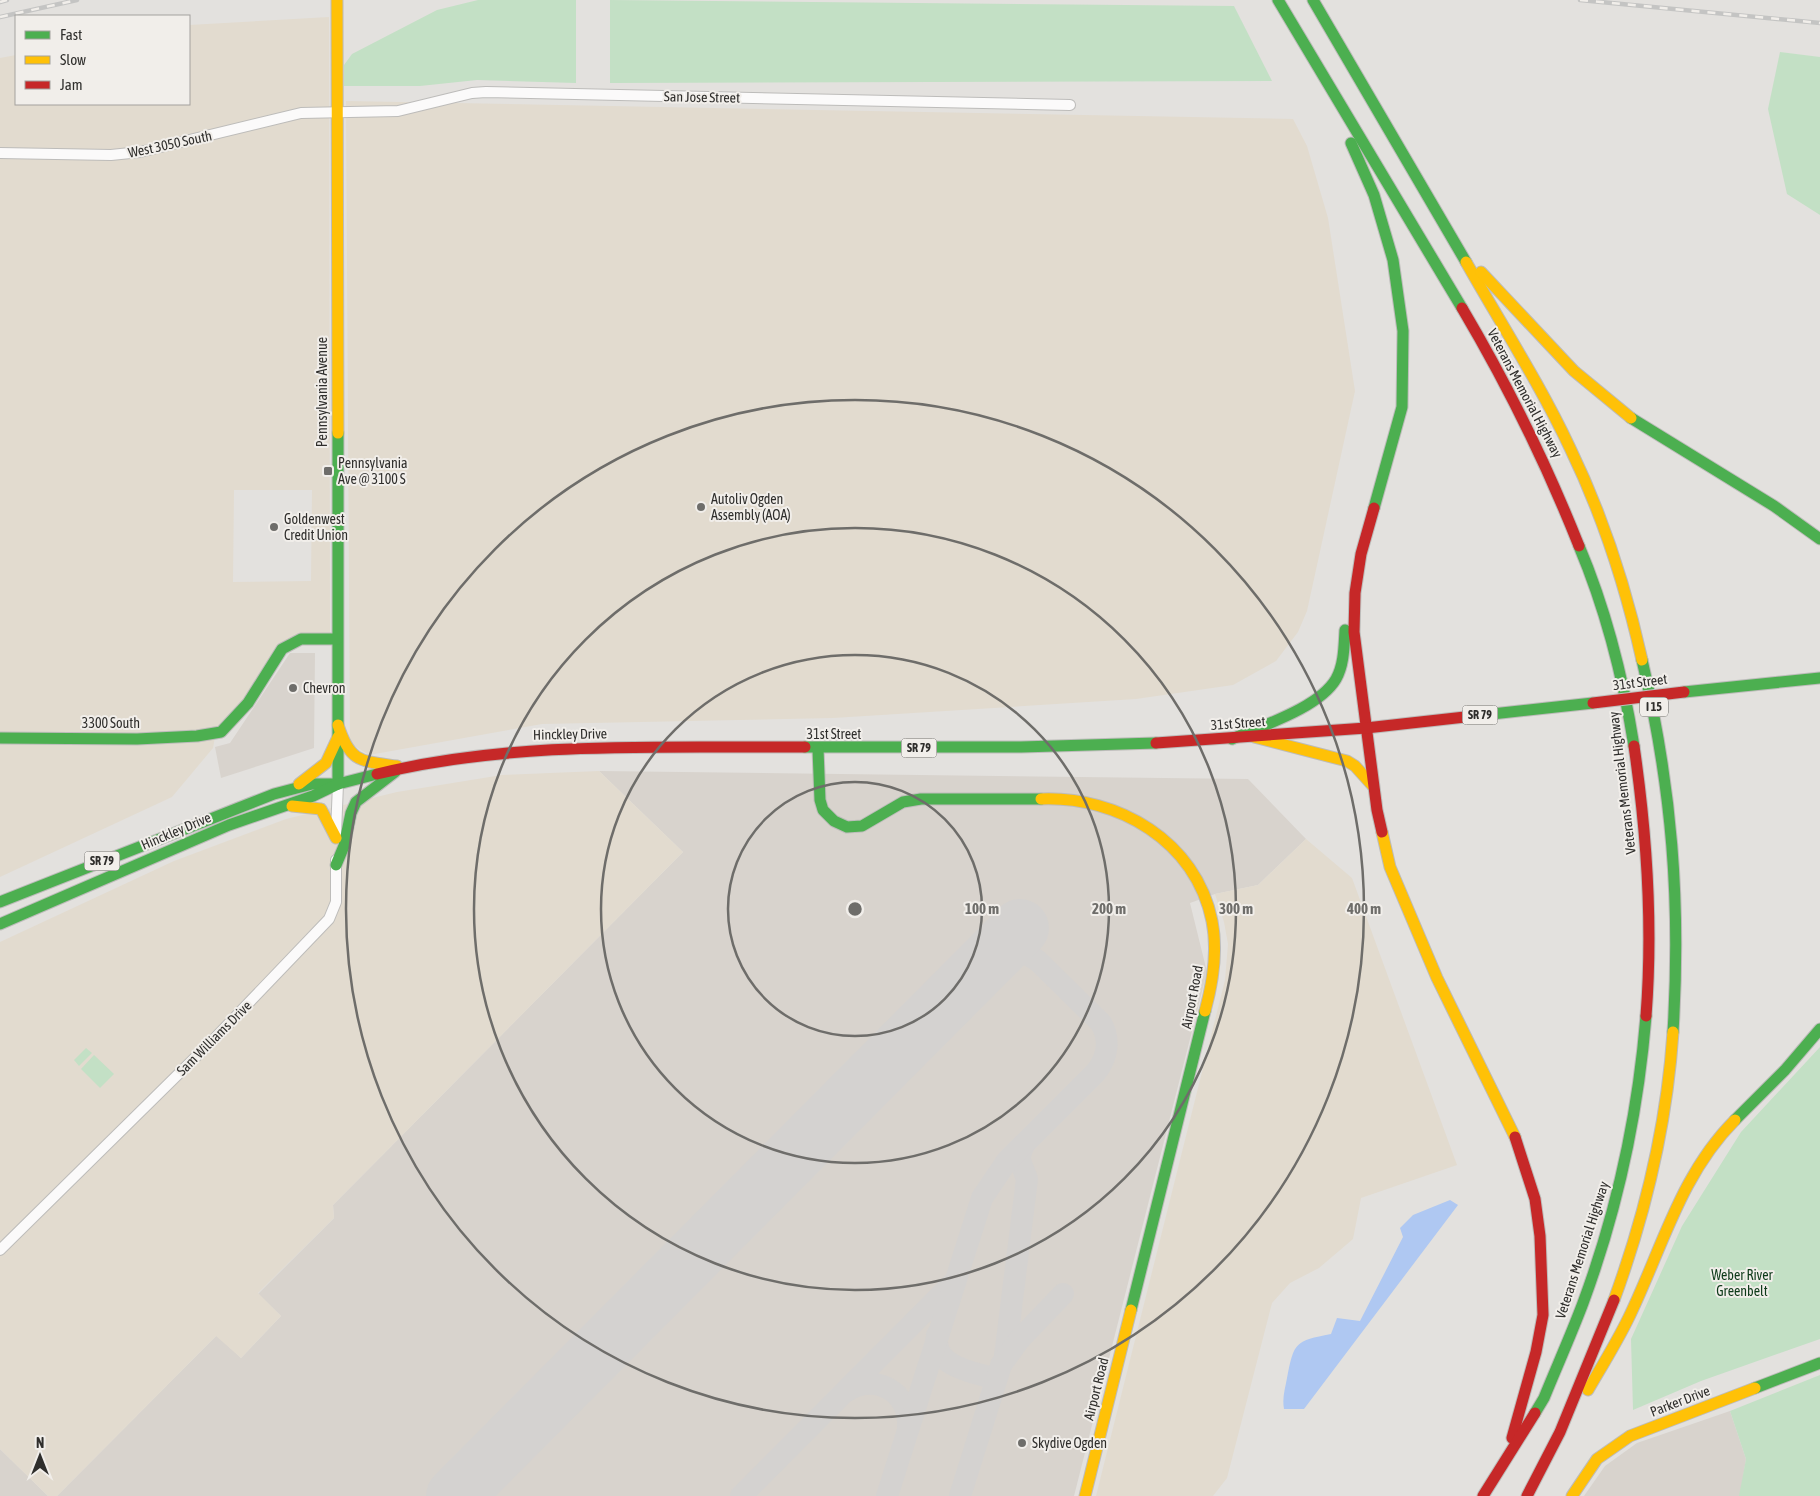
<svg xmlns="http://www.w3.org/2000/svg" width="1820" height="1496" viewBox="0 0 1820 1496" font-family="'Asap Condensed',sans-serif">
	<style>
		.built { fill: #d8d3cd }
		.industrial { fill: #e2dbcf; fill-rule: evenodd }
		.green { fill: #c3e0c5 }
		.water { fill: #afc8f2 }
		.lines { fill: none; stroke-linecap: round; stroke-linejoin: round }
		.taxiway { stroke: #d4d2d0; stroke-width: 22 }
		.runway { stroke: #d4d2d0; stroke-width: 58 }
		.street-casing { stroke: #bdbcba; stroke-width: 12 }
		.fast-casing { stroke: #bdbcba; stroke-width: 13 }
		.slow-casing { stroke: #bdbcba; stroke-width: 13 }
		.jam-casing { stroke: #bdbcba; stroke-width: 13 }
		.street { stroke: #fbfafa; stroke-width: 10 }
		.fast { stroke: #4caf50; stroke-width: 11 }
		.slow { stroke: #ffc107; stroke-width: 11 }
		.jam { stroke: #c62828; stroke-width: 11 }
		.rail-casing { stroke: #c4c4c3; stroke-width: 4.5 }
		.rail { stroke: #f1eeea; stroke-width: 2.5; stroke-dasharray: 8; stroke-linecap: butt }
		.jam-bridge-casing { stroke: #bfbfbd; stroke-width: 13; stroke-linecap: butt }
		.jam-bridge { stroke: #c62828; stroke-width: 11 }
		.ring { fill: none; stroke: #6e6d6a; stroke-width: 2.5 }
		.poi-dot { fill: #6e6d6a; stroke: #f1eeea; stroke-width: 2 }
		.labels { text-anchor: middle; stroke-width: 4; stroke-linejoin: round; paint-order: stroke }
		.shield { fill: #f1eeea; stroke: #696865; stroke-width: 1 }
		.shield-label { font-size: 12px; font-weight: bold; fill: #2f2e2c }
		.street-label { font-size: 14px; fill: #2f2e2c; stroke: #f1eeea }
		.poi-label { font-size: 14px; fill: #2f2e2c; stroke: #f1eeea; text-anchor: start }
		.park-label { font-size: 14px; fill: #0d3a19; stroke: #f1eeea }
		.centre { fill: #6e6d6a; stroke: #f1eeea; stroke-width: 2.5 }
		.ring-label { font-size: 15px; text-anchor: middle; font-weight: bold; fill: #6e6d6a; stroke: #f1eeea; stroke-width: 4; stroke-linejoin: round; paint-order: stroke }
	</style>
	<rect width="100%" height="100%" fill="#e3e1de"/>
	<g class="built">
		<polygon points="290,653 315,653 314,748 221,778 215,747 230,743"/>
		<polygon points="599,771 1248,779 1306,839 1258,885 1215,894 1190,903 1207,972 1074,1496 57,1496 217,1335 241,1358 281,1316 258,1294 334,1218 333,1205 683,852"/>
		<polygon points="1730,1411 1746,1459 1740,1496 1584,1496 1605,1466 1637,1443"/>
		<polygon points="0,1449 48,1496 0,1496"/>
	</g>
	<g class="industrial">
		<path d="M329 17 330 633 301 634 232 722 216 731 213 748 172 797 0 877V58L16 55V104H189V25ZM234 490H312L311 581 233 582Z"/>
		<polygon points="346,101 1293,119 1307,146 1328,218 1355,391 1307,611 1298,632 1276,661 1233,685 1136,699 833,718 542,724 369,755 350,743"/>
		<polygon points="599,771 683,852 333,1205 334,1218 258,1293 281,1316 241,1358 216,1336 57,1496 48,1496 0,1449 0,942 174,861 286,819 397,792 502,775"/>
		<polygon points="1306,839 1352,878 1457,1165 1361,1198 1353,1239 1319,1268 1290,1283 1272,1303 1227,1478 1213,1496 1096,1496 1225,980 1228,944 1224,922 1215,894 1258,885"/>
	</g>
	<g class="green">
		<polygon points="478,0 576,0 576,83 477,80 420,86 344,86 344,65 352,54 437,10"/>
		<polygon points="610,0 1234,6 1272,81 610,83"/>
		<polygon points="1780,52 1820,57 1820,215 1787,194 1768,109"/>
		<polygon points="1820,1047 1820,1339 1701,1381 1633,1410 1631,1339 1682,1226 1741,1132"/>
		<polygon points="86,1048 92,1053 79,1066 74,1060"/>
		<polygon points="94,1055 114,1074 100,1088 81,1069"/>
		<polygon points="1820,1375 1820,1496 1739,1496 1746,1459 1730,1411"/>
	</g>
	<path class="water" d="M1450 1200 1458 1205 1304 1409H1284C1282 1398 1285 1389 1287 1378 1294 1342 1295 1341 1331 1334L1337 1318 1360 1321 1403 1237 1400 1228 1413 1215Z"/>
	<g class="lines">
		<g class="taxiway">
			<path d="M937 1335C932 1367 973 1372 996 1379"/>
			<polyline points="1005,1356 1027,1179 1019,1158 1024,1144"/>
			<path d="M847 1391C875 1372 911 1393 908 1427"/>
			<polyline points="741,1496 951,1285"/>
			<path d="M887 1496 982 1198 1007 1161 1096 1072C1108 1057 1110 1039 1101 1023L1038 961C1020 948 1001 950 984 964"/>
			<polyline points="960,1496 1001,1365 1019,1340 1063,1294"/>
		</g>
		<polyline class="runway" points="455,1496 1020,928"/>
		<defs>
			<g id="street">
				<polyline points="0,153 111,155 140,152 301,113 398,111 472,93 486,92 1070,105"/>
				<polyline points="336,833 338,784"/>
				<polyline points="0,1250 216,1037 329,919 336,902 336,860"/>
			</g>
			<g id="fast">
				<polyline points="1278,0 1462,308"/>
				<polyline points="1313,0 1466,262"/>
				<polyline points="1351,143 1374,195 1393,260 1403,331 1402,407 1374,508"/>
				<polyline points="1631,418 1774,506 1820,539"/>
				<polyline points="338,433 338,784"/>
				<path d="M1579 546C1606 610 1623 677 1634 746"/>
				<path d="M1642 660C1672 788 1681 901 1673 1032"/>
				<polyline points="1684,692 1820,678"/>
				<polyline points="1474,716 1593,703"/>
				<polyline points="0,738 137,739 197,736 221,732 248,703 282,649 301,639 337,639"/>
				<path d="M1232 739C1261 726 1319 708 1336 679 1344 665 1344 647 1345 630"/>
				<polyline points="805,747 1021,747 1156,743"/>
				<polyline points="818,749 820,800 823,810 834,821 847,827 862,826 903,802 921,799 1041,799"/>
				<polyline points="336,865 344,846 351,813 356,802 395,772"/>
				<polyline points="0,902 274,794 312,784 333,784"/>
				<polyline points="0,924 229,825 313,796 338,784 377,774"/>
				<polyline points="1735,1120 1785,1070 1820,1029"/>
				<polyline points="1131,1310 1205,1011"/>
				<polyline points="1755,1388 1820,1363"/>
				<path d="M1535 1413 1544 1398C1557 1366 1571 1335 1583 1303 1617 1211 1638 1114 1646 1016"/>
			</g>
			<g id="slow">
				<polyline points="337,0 338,433"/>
				<path d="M1466 262C1501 324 1540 384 1570 448 1602 514 1626 588 1642 660"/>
				<polyline points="1481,272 1574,371 1631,418"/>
				<path d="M338 725C350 763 361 761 397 766"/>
				<polyline points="1254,737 1347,761 1355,766 1373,786"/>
				<polyline points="299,784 326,763 338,737"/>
				<path d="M1041 799C1118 796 1196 841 1212 921 1218 951 1213 982 1205 1011"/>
				<polyline points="292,806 321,809 336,838"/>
				<polyline points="1382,832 1390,867 1437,978 1515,1137"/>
				<path d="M1614 1300C1645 1215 1667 1123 1673 1032"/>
				<path d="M1588 1390C1602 1366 1617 1342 1629 1317 1662 1249 1680 1175 1735 1120"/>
				<polyline points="1085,1496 1131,1310"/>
				<polyline points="1572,1496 1597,1459 1630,1436 1755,1388"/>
			</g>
			<g id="jam">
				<path d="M1462 308C1507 384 1546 463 1579 546"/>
				<polyline points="1374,508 1361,554 1355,593 1354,632 1377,810 1382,832"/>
				<polyline points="1156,743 1366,728 1474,716"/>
				<path d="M1634 746C1647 835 1653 926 1646 1016"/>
				<path d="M377 774C517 740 662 748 805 747"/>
				<polyline points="1512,1438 1536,1352 1543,1315 1540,1236 1535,1199 1515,1137"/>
				<polyline points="1483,1496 1535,1413"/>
				<polyline points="1527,1496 1560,1432 1614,1300"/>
			</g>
		</defs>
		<use href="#street" class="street-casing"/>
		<use href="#fast" class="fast-casing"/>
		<use href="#slow" class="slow-casing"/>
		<use href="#jam" class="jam-casing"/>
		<use href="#street" class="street"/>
		<use href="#fast" class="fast"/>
		<use href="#slow" class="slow"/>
		<use href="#jam" class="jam"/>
		<defs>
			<g id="rail">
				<polyline points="1580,0 1820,23"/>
				<polyline points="0,2 7,0"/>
				<polyline points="0,17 77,0"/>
			</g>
		</defs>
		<use href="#rail" class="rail-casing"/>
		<use href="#rail" class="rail"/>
		<defs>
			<polyline id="jam-bridge" points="1593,703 1684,692"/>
		</defs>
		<use href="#jam-bridge" class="jam-bridge-casing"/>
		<use href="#jam-bridge" class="jam-bridge"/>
	</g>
	<g class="ring">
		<circle cx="855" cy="909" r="127"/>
		<circle cx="855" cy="909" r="254"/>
		<circle cx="855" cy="909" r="381"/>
		<circle cx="855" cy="909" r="509"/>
	</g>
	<g class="poi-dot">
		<rect x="323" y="466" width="10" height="10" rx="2.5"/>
		<circle cx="701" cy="507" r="5"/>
		<circle cx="274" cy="527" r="5"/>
		<circle cx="293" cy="688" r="5"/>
		<circle cx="1022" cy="1443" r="5"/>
	</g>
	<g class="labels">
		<g class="shield">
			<rect x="1640" y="697.5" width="28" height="19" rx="4"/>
			<rect x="1462.5" y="705.5" width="35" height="19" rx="4"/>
			<rect x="901.5" y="738.5" width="35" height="19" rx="4"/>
			<rect x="84.5" y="851.5" width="35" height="19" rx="4"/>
		</g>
		<g class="shield-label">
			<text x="1654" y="711">I 15</text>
			<text x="1480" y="719">SR 79</text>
			<text x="919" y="752">SR 79</text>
			<text x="102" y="865">SR 79</text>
		</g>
		<g class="street-label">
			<text transform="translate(702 97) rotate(1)" y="5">San Jose Street</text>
			<text transform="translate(170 144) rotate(-12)" y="5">West 3050 South</text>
			<text transform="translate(322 392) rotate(-90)" y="5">Pennsylvania Avenue</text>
			<text transform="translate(1525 393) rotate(62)" y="5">Veterans Memorial Highway</text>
			<text transform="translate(1640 682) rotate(-7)" y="5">31st Street</text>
			<text x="111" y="728">3300 South</text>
			<text transform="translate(1238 723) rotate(-4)" y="5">31st Street</text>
			<text transform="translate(570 734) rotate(-1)" y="5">Hinckley Drive</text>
			<text x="834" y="739">31st Street</text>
			<text transform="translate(1622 783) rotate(-97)" y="5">Veterans Memorial Highway</text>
			<text transform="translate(176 831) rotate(-23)" y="5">Hinckley Drive</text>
			<text transform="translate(1192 997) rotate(-79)" y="5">Airport Road</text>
			<text transform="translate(214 1038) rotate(-45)" y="5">Sam Williams Drive</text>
			<text transform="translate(1582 1250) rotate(-72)" y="5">Veterans Memorial Highway</text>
			<text transform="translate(1096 1389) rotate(-76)" y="5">Airport Road</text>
			<text transform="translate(1680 1401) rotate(-21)" y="5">Parker Drive</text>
		</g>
		<g class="poi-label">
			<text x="338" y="468">Pennsylvania<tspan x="338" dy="16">Ave @ 3100 S</tspan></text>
			<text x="711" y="504">Autoliv Ogden<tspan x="711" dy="16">Assembly (AOA)</tspan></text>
			<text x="284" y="524">Goldenwest<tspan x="284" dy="16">Credit Union</tspan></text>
			<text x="303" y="693">Chevron</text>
			<text x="1032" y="1448">Skydive Ogden</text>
		</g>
		<g class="park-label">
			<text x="1742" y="1280">Weber River<tspan x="1742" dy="16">Greenbelt</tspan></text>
		</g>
	</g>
	<circle cx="855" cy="909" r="8" class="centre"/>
	<g class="ring-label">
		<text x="982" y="914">100 m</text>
		<text x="1109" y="914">200 m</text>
		<text x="1236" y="914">300 m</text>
		<text x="1364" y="914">400 m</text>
	</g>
	<rect x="15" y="15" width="175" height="90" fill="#f1eeea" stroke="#a3a19e"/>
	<rect x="25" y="31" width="25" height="8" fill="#4caf50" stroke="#a3a19e"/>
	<text x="60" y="40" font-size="15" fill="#2f2e2c">Fast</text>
	<rect x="25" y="56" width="25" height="8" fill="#ffc107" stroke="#a3a19e"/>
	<text x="60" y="65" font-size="15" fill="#2f2e2c">Slow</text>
	<rect x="25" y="81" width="25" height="8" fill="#c62828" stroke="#a3a19e"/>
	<text x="60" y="90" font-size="15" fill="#2f2e2c">Jam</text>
	<g transform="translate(40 1456)" stroke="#f1eeea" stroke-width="4" paint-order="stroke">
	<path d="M0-4L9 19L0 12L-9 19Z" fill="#2f2e2c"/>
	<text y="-8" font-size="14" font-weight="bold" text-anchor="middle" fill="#2f2e2c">N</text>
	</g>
</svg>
